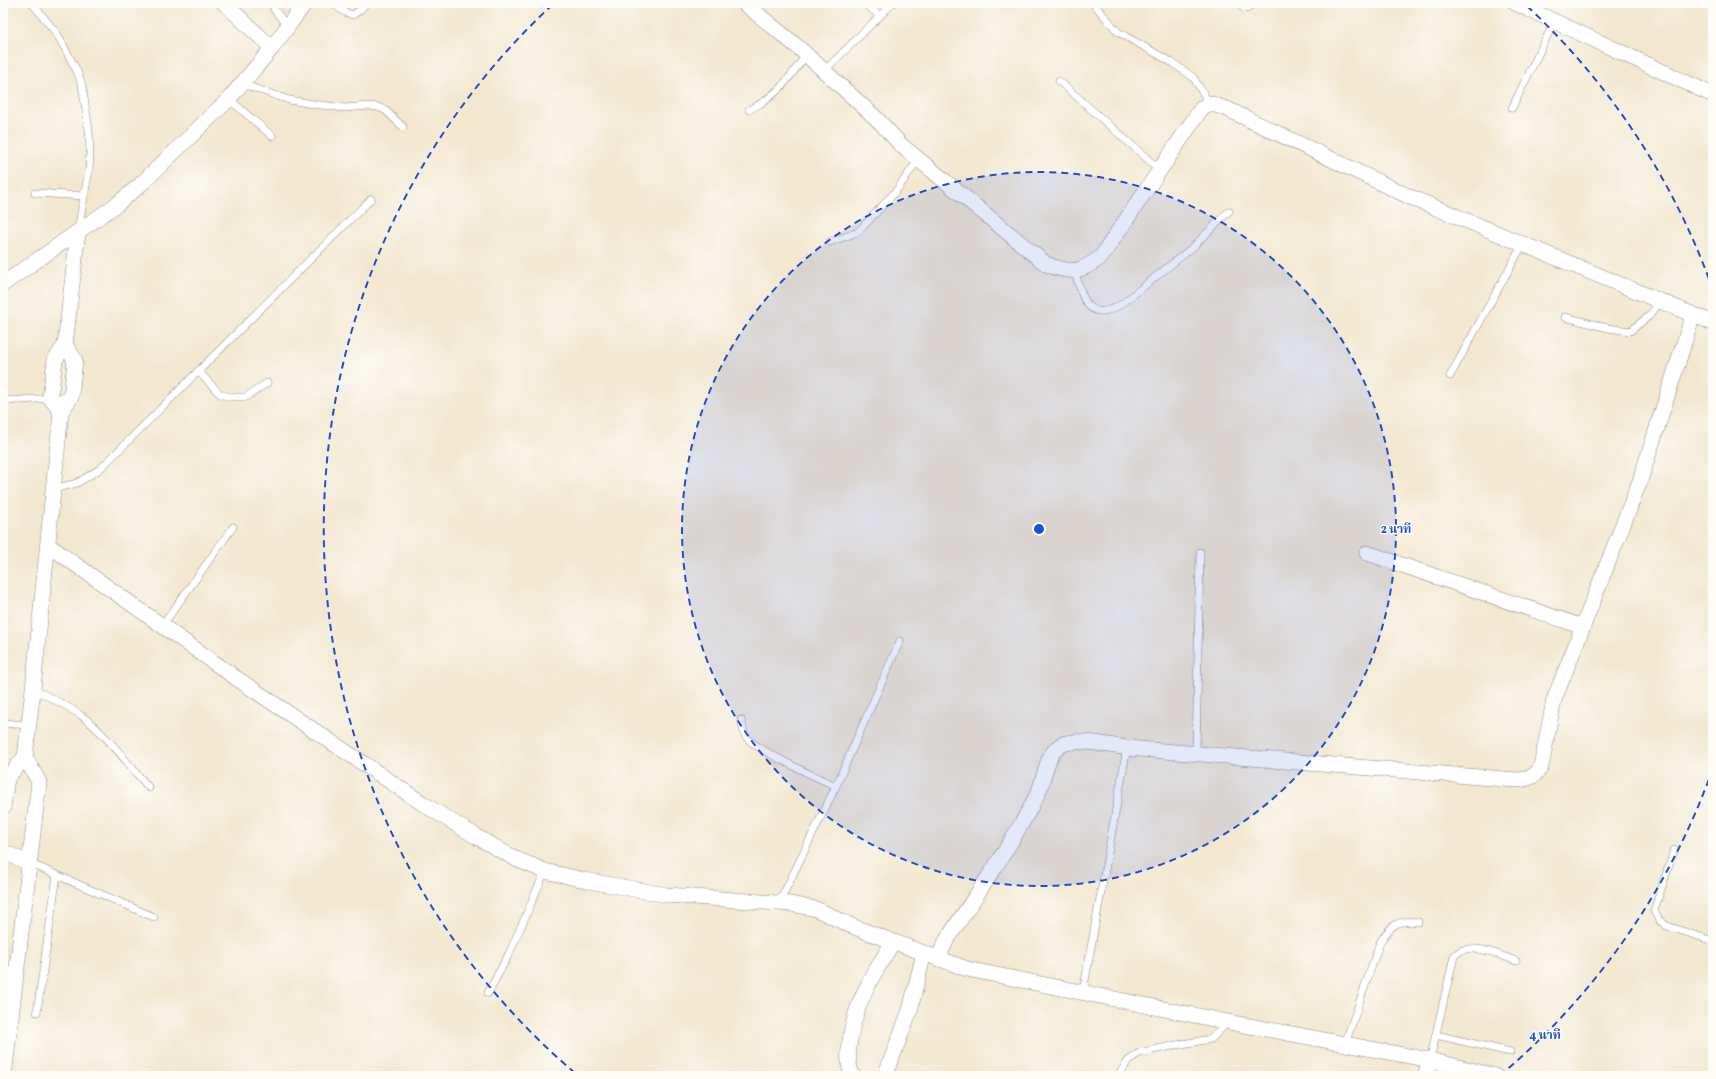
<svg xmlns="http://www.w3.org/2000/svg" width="1716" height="1079" viewBox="0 0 1716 1079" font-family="Vollkorn,'Noto Serif Thai',serif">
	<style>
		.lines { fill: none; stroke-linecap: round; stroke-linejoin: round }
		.lane-casing { stroke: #8a8485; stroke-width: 8 }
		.street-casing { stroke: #8a8485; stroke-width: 16 }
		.lane { stroke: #fff; stroke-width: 7 }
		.street { stroke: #fff; stroke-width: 15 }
		.ring { fill: none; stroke: #1d4ed8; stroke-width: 2; stroke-dasharray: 7 5 }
		.centre { fill: #1d4ed8; stroke: #fdfcf7; stroke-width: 2 }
		.ring-label { font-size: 12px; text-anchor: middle; font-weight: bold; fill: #1d4ed8; stroke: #fdfcf7; stroke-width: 3; stroke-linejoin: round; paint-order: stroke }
	</style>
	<rect width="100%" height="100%" fill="#fdfcf7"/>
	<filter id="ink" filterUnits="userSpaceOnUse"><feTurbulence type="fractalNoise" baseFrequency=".025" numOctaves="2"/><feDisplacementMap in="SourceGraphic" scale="8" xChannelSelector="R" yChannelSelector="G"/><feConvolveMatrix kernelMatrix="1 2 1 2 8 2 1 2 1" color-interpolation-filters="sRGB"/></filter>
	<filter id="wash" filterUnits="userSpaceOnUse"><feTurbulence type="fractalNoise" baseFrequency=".012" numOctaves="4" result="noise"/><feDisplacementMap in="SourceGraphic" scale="16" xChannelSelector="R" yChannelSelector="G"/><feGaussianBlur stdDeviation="0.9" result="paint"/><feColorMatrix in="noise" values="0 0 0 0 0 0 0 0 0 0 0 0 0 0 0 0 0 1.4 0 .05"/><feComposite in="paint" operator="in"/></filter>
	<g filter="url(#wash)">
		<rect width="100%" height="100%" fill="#f3e7cf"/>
	</g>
	<g filter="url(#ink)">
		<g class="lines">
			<defs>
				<g id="lane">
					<polyline points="32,3 57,34 77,71 82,85 89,130 90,151 89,170 78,230"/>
					<polyline points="272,3 274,9 287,26"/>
					<polyline points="332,3 345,12 353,15 361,9 366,3"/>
					<polyline points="864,3 880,16"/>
					<polyline points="1093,3 1118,32 1171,62 1193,77 1209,103"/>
					<polyline points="823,72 893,3"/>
					<polyline points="1059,81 1160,170"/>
					<polyline points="242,84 289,100 313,104 344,108 368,106 378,107 385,110 403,127"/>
					<polyline points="229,99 272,136"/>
					<polyline points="1512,108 1554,22"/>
					<path d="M749 110C777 96 788 80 806 55"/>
					<polyline points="35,193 84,196"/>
					<polyline points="830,242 858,232 896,191 919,159"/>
					<path d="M1075 272C1083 300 1089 325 1123 303L1193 247 1229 211"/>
					<polyline points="1565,317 1608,328 1630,331 1649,316 1661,301"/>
					<polyline points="198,371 220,394 231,397 246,397 267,383"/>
					<polyline points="1450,376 1523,244"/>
					<polyline points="3,401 71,397"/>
					<polyline points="53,489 77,483 100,469 371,199"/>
					<polyline points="162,626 233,527"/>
					<path d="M33 689C50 697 67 705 82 716 107 735 128 764 149 788"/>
					<path d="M741 720C743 725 743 731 745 735 751 748 820 779 836 786"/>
					<polyline points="3,723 29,725"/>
					<polyline points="1196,754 1200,552"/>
					<polyline points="1674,850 1654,911 1659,920 1667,926 1713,941"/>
					<polyline points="29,863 154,917"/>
					<polyline points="779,903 836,786 900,641"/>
					<polyline points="1083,992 1127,748"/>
					<polyline points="488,993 510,952 545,871"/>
					<polyline points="37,1012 57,875"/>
					<polyline points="1436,1035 1510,1052"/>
					<path d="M1345 1044 1380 942C1392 924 1397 920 1418 922"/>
					<path d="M1430 1060 1454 956C1458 952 1462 949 1468 949 1483 947 1502 956 1516 961"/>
					<polyline points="1118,1076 1128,1061 1139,1053 1176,1045 1211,1039 1228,1022"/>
				</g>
				<g id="street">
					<polyline points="224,3 272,48"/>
					<path d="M744 3 799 48 878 120 901 145 1046 264C1071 274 1080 273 1101 257L1201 109 1209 103 1227 109 1410 197 1713 323"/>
					<polyline points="1515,3 1713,95"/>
					<polyline points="1246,5 1247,3"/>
					<polyline points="3,284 116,205 140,185 229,99 272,48 305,3"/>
					<polyline points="61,412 50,397 55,360 65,345 78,232"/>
					<polyline points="48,545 236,678 422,803 477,837 516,859 545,871 584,880 667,895 791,904 816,909 854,927 967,969 1228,1022 1430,1060 1495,1076"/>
					<polyline points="1367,553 1583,627"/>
					<polyline points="3,808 7,778 25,757 33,689 61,412 71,397 75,360 65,345"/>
					<polyline points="3,852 29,863"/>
					<path d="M938 959 946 941C978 892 1012 845 1038 793 1045 778 1046 753 1061 745 1076 737 1111 746 1127 748L1516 780C1528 779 1534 778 1541 767L1554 700 1640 481 1693 315"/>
					<polyline points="4,1076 39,782 25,757"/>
					<path d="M853 1076C847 1065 848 1052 850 1040 855 1002 874 973 893 942"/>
					<polyline points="885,1076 910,1010 924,953"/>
					<polyline points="1425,1076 1430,1060"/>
				</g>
			</defs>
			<use href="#lane" class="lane-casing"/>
			<use href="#street" class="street-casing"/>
			<use href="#lane" class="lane"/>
			<use href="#street" class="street"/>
		</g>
	</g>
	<circle cx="1039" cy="529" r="357" fill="#1d4ed8" fill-opacity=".12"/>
	<g class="ring">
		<circle cx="1039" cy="529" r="357"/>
		<path d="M1713 768A715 715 0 0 1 1503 1073M575 1073A715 715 0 0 1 551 6M1527 6A715 715 0 0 1 1713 290"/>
	</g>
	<circle cx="1039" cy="529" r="6" class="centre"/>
	<g class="ring-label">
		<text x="1396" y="533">2 นาที</text>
		<text x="1545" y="1039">4 นาที</text>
	</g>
	<rect width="1716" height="1079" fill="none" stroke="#fdfcf7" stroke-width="16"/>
</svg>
